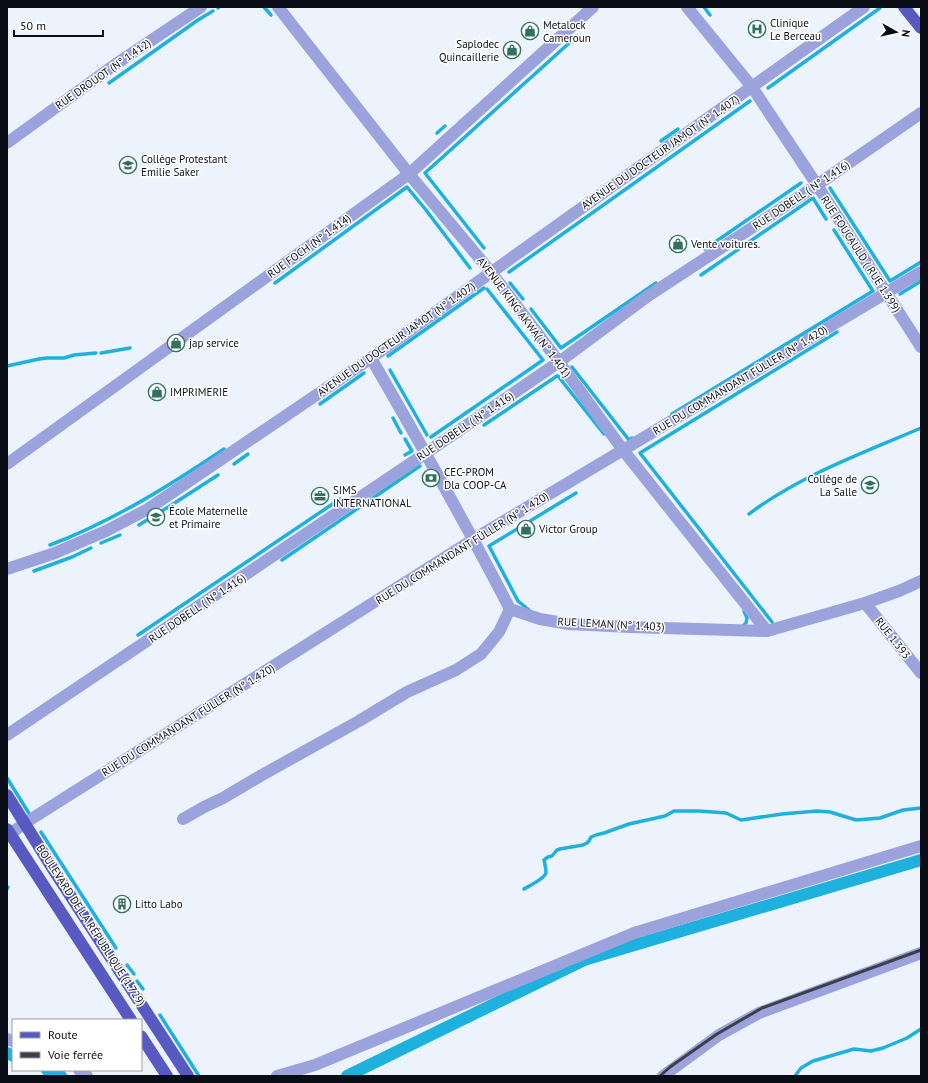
<svg xmlns="http://www.w3.org/2000/svg" width="928" height="1083" viewBox="0 0 928 1083" font-family="'PT Sans',sans-serif">
	<style>
		.lines { fill: none; stroke-linecap: round; stroke-linejoin: round }
		.stream { stroke: #1fb1dd; stroke-width: 3.5 }
		.canal { stroke: #1fb1dd; stroke-width: 12 }
		.minor { stroke: #9ca2dc; stroke-width: 12 }
		.major { stroke: #5959c2; stroke-width: 12 }
		.rail { stroke: #3b4049; stroke-width: 3 }
		.labels { text-anchor: middle; stroke-width: 3; stroke-linejoin: round; paint-order: stroke }
		.poi-label { font-size: 11px; fill: #090d16; stroke: #fff; text-anchor: start }
		.street-label { font-size: 11px; fill: #090d16; stroke: #fff }
	</style>
	<rect width="100%" height="100%" fill="#edf3fd"/>
	<g class="lines">
		<g class="stream">
			<polyline points="264,7 271,15"/>
			<polyline points="704,7 710,15"/>
			<polyline points="218,8 219,7"/>
			<polyline points="109,83 198,20 213,11"/>
			<polyline points="768,88 880,8"/>
			<polyline points="437,133 445,126"/>
			<polyline points="661,141 678,129"/>
			<polyline points="830,188 890,281 921,262"/>
			<polyline points="484,248 425,173 577,36"/>
			<polyline points="705,249 801,183"/>
			<polyline points="509,272 750,101"/>
			<polyline points="701,275 813,198 826,219"/>
			<polyline points="275,283 407,187 426,210 470,268"/>
			<polyline points="510,283 523,299"/>
			<polyline points="900,294 921,281"/>
			<polyline points="531,309 561,348 656,283"/>
			<polyline points="101,353 130,348"/>
			<polyline points="388,356 484,288"/>
			<polyline points="7,366 39,359 47,358 64,358 74,355 96,353"/>
			<polyline points="572,367 629,440 632,438"/>
			<polyline points="390,370 427,435"/>
			<polyline points="320,404 364,373"/>
			<polyline points="672,414 873,291 834,230"/>
			<polyline points="393,418 401,433"/>
			<polyline points="484,425 557,376 558,376 604,434"/>
			<polyline points="431,437 543,360 487,289"/>
			<polyline points="405,439 412,451 405,455"/>
			<polyline points="234,464 248,454"/>
			<path d="M749 514C801 475 863 453 921 428"/>
			<polyline points="139,525 170,506 218,475"/>
			<polyline points="101,543 120,535"/>
			<path d="M50 545C113 521 169 486 224 449"/>
			<polyline points="282,560 420,466"/>
			<polyline points="34,571 72,557 91,548"/>
			<polyline points="529,610 518,601 489,546 576,493"/>
			<polyline points="772,622 640,453 837,332"/>
			<polyline points="743,626 746,623 747,618 744,611"/>
			<polyline points="138,635 340,499"/>
			<polyline points="7,778 30,815"/>
			<polyline points="41,832 116,948"/>
			<polyline points="7,889 8,887"/>
			<path d="M524 889C529 886 544 879 546 873 546 869 545 864 544 860L548 857 552 856 557 850 560 849 583 845 587 843 589 841 591 837 596 835 604 833 629 824 665 816 674 811H699L726 813 741 820 782 814 817 811 830 812 856 820 880 818 903 810 921 808"/>
			<polyline points="127,965 134,974"/>
			<polyline points="137,981 143,989"/>
			<polyline points="160,1015 199,1076"/>
			<polyline points="795,1076 801,1068 813,1061 854,1049 871,1051 883,1048 907,1038 921,1029"/>
		</g>
		<g class="canal">
			<polyline points="7,1053 13,1056"/>
			<polyline points="47,1070 61,1076"/>
			<polyline points="347,1076 584,960 921,860"/>
		</g>
		<g class="minor">
			<polyline points="278,7 409,174 491,272 559,362 623,450 767,631"/>
			<polyline points="687,7 752,87 817,185 921,347"/>
			<polyline points="7,143 113,66 201,7"/>
			<path d="M371 358C419 441 466 524 510 609L540 619 569 624 630 627 767 631 865 603 899 591 921 581"/>
			<polyline points="7,464 409,174 593,7"/>
			<polyline points="7,569 55,553 106,531 148,509 371,358 864,7"/>
			<polyline points="865,603 921,673"/>
			<polyline points="7,735 426,453 559,362 648,296 817,185 921,113"/>
			<polyline points="183,819 204,807 223,798 262,775 359,721 407,692 456,670 481,654 499,632 510,609"/>
			<polyline points="10,834 25,823 474,539 921,272"/>
			<polyline points="7,1039 13,1041"/>
			<polyline points="79,1070 87,1076"/>
			<polyline points="277,1076 315,1065 634,933 921,846"/>
			<polyline points="663,1076 719,1035 759,1013 921,953"/>
		</g>
		<g class="major">
			<polyline points="904,7 921,28"/>
			<polyline points="7,795 53,869 188,1076"/>
			<polyline points="7,829 131,1020"/>
			<polyline points="141,1036 167,1076"/>
		</g>
		<polyline class="rail" points="660,1076 670,1067 717,1034 762,1008 921,950"/>
	</g>
	<defs>
		<symbol id="hospital-ring" viewBox="-11 -11 22 22"><circle r="9.5" fill="#fff" stroke="#32715e" stroke-width="1.5"/><path d="M-5-5h3v3.5h4V-5h3V5h-3V1.5h-4V5h-3Z" fill="#32715e"/></symbol>
		<symbol id="shop-ring" viewBox="-11 -11 22 22"><circle r="9.5" fill="#fff" stroke="#32715e" stroke-width="1.5"/><path d="M-5-2.5h2.3a2.7 3.5 0 0 1 5.4 0H5L5.5 6h-11ZM-1.5-2.5h3a1.5 2.3 0 0 0-3 0Z" fill="#32715e"/></symbol>
		<symbol id="school-ring" viewBox="-11 -11 22 22"><circle r="9.5" fill="#fff" stroke="#32715e" stroke-width="1.5"/><path d="M0-5L7-2L0 1L-7-2ZM-4 1L0 2.5L4 1V4Q0 6-4 4Z" fill="#32715e"/></symbol>
		<symbol id="bank-ring" viewBox="-11 -11 22 22"><circle r="9.5" fill="#fff" stroke="#32715e" stroke-width="1.5"/><path d="M-6-4H6V4H-6ZM0-2.3a2.3 2.3 0 1 0 0 4.6a2.3 2.3 0 1 0 0-4.6Z" fill="#32715e"/></symbol>
		<symbol id="office-ring" viewBox="-11 -11 22 22"><circle r="9.5" fill="#fff" stroke="#32715e" stroke-width="1.5"/><path d="M-6-3h4V-5.5h4V-3h4V5H-6ZM-1-4.5V-3h2v-1.5ZM-6 0V1H6V0Z" fill="#32715e"/></symbol>
		<symbol id="building-ring" viewBox="-11 -11 22 22"><circle r="9.5" fill="#fff" stroke="#32715e" stroke-width="1.5"/><path d="M-4-6H4V6H1V3H-1V6H-4ZM-2.5-4.3h1.7v1.8h-1.7ZM.8-4.3h1.7v1.8H.8ZM-2.5-1h1.7V.8h-1.7ZM.8-1h1.7V.8H.8Z" fill="#32715e"/></symbol>
	</defs>
	<g fill-rule="evenodd">
		<use href="#hospital-ring" x="747" y="19" width="20" height="20"/>
		<use href="#shop-ring" x="520" y="21" width="20" height="20"/>
		<use href="#shop-ring" x="502" y="40" width="20" height="20"/>
		<use href="#school-ring" x="118" y="155" width="20" height="20"/>
		<use href="#shop-ring" x="668" y="234" width="20" height="20"/>
		<use href="#shop-ring" x="166" y="333" width="20" height="20"/>
		<use href="#shop-ring" x="147" y="382" width="20" height="20"/>
		<use href="#bank-ring" x="421" y="468" width="20" height="20"/>
		<use href="#school-ring" x="860" y="475" width="20" height="20"/>
		<use href="#office-ring" x="310" y="486" width="20" height="20"/>
		<use href="#school-ring" x="146" y="507" width="20" height="20"/>
		<use href="#shop-ring" x="516" y="519" width="20" height="20"/>
		<use href="#building-ring" x="112" y="894" width="20" height="20"/>
	</g>
	<g class="labels">
		<g class="poi-label">
			<text x="770" y="27">Clinique<tspan x="770" dy="13">Le Berceau</tspan></text>
			<text x="543" y="29">Metalock<tspan x="543" dy="13">Cameroun</tspan></text>
			<text x="499" y="48" text-anchor="end">Saplodec<tspan x="499" dy="13">Quincaillerie</tspan></text>
			<text x="141" y="163">Collège Protestant<tspan x="141" dy="13">Emilie Saker</tspan></text>
			<text x="691" y="248">Vente voitures.</text>
			<text x="189" y="347">jap service</text>
			<text x="170" y="396">IMPRIMERIE</text>
			<text x="444" y="476">CEC-PROM<tspan x="444" dy="13">Dla COOP-CA</tspan></text>
			<text x="857" y="483" text-anchor="end">Collège de<tspan x="857" dy="13">La Salle</tspan></text>
			<text x="333" y="494">SIMS<tspan x="333" dy="13">INTERNATIONAL</tspan></text>
			<text x="169" y="515">École Maternelle<tspan x="169" dy="13">et Primaire</tspan></text>
			<text x="539" y="533">Victor Group</text>
			<text x="135" y="908">Litto Labo</text>
		</g>
		<g class="street-label">
			<text transform="translate(103 74) rotate(-35)" y="4">RUE DROUOT (N° 1.412)</text>
			<text transform="translate(660 152) rotate(-35)" y="4">AVENUE DU DOCTEUR JAMOT (N° 1.407)</text>
			<text transform="translate(801 195) rotate(-34)" y="4">RUE DOBELL ( N° 1.416)</text>
			<text transform="translate(309 246) rotate(-36)" y="4">RUE FOCH (N° 1.414)</text>
			<text transform="translate(861 254) rotate(57)" y="4">RUE FOUCAULD ( RUE 1.399)</text>
			<text transform="translate(524 317) rotate(53)" y="4">AVENUE KING AKWA( N° 1.401)</text>
			<text transform="translate(396 339) rotate(-35)" y="4">AVENUE DU DOCTEUR JAMOT (N° 1.407)</text>
			<text transform="translate(740 380) rotate(-31)" y="4">RUE DU COMMANDANT FÜLLER (N° 1.420)</text>
			<text transform="translate(465 426) rotate(-34)" y="4">RUE DOBELL ( N° 1.416)</text>
			<text transform="translate(462 548) rotate(-32)" y="4">RUE DU COMMANDANT FÜLLER (N° 1.420)</text>
			<text transform="translate(197 608) rotate(-34)" y="4">RUE DOBELL ( N° 1.416)</text>
			<text transform="translate(611 624) rotate(3)" y="4">RUE LEMAN (N° 1.403)</text>
			<text transform="translate(893 638) rotate(52)" y="4">RUE 1.393</text>
			<text transform="translate(188 720) rotate(-32)" y="4">RUE DU COMMANDANT FÜLLER (N° 1.420)</text>
			<text transform="translate(91 925) rotate(57)" y="4">BOULEVARD DE LA RÉPUBLIQUE (1.729)</text>
		</g>
	</g>
	<rect width="928" height="1083" fill="none" stroke="#090d16" stroke-width="16"/>
	<rect x="12" y="1019" width="130" height="52" fill="#ffffff" stroke="#9d9ea2"/>
	<rect x="20" y="1032" width="20" height="6" fill="#5959c2" stroke="#9d9ea2"/>
	<text x="48" y="1039" font-size="12" fill="#090d16">Route</text>
	<rect x="20" y="1052" width="20" height="6" fill="#3b4049" stroke="#9d9ea2"/>
	<text x="48" y="1059" font-size="12" fill="#090d16">Voie ferrée</text>
	<g transform="translate(896 32) rotate(98)" stroke="#ffffff" stroke-width="3" paint-order="stroke">
	<path d="M0-3L7 15L0 10L-7 15Z" fill="#090d16"/>
	<text y="-6" font-size="11" font-weight="bold" text-anchor="middle" fill="#090d16">N</text>
	</g>
	<path d="M14 30v6h89v-6" fill="none" stroke="#090d16" stroke-width="2"/>
	<text x="20" y="30" font-size="12" fill="#090d16" stroke="#ffffff" stroke-width="3" paint-order="stroke">50 m</text>
</svg>
